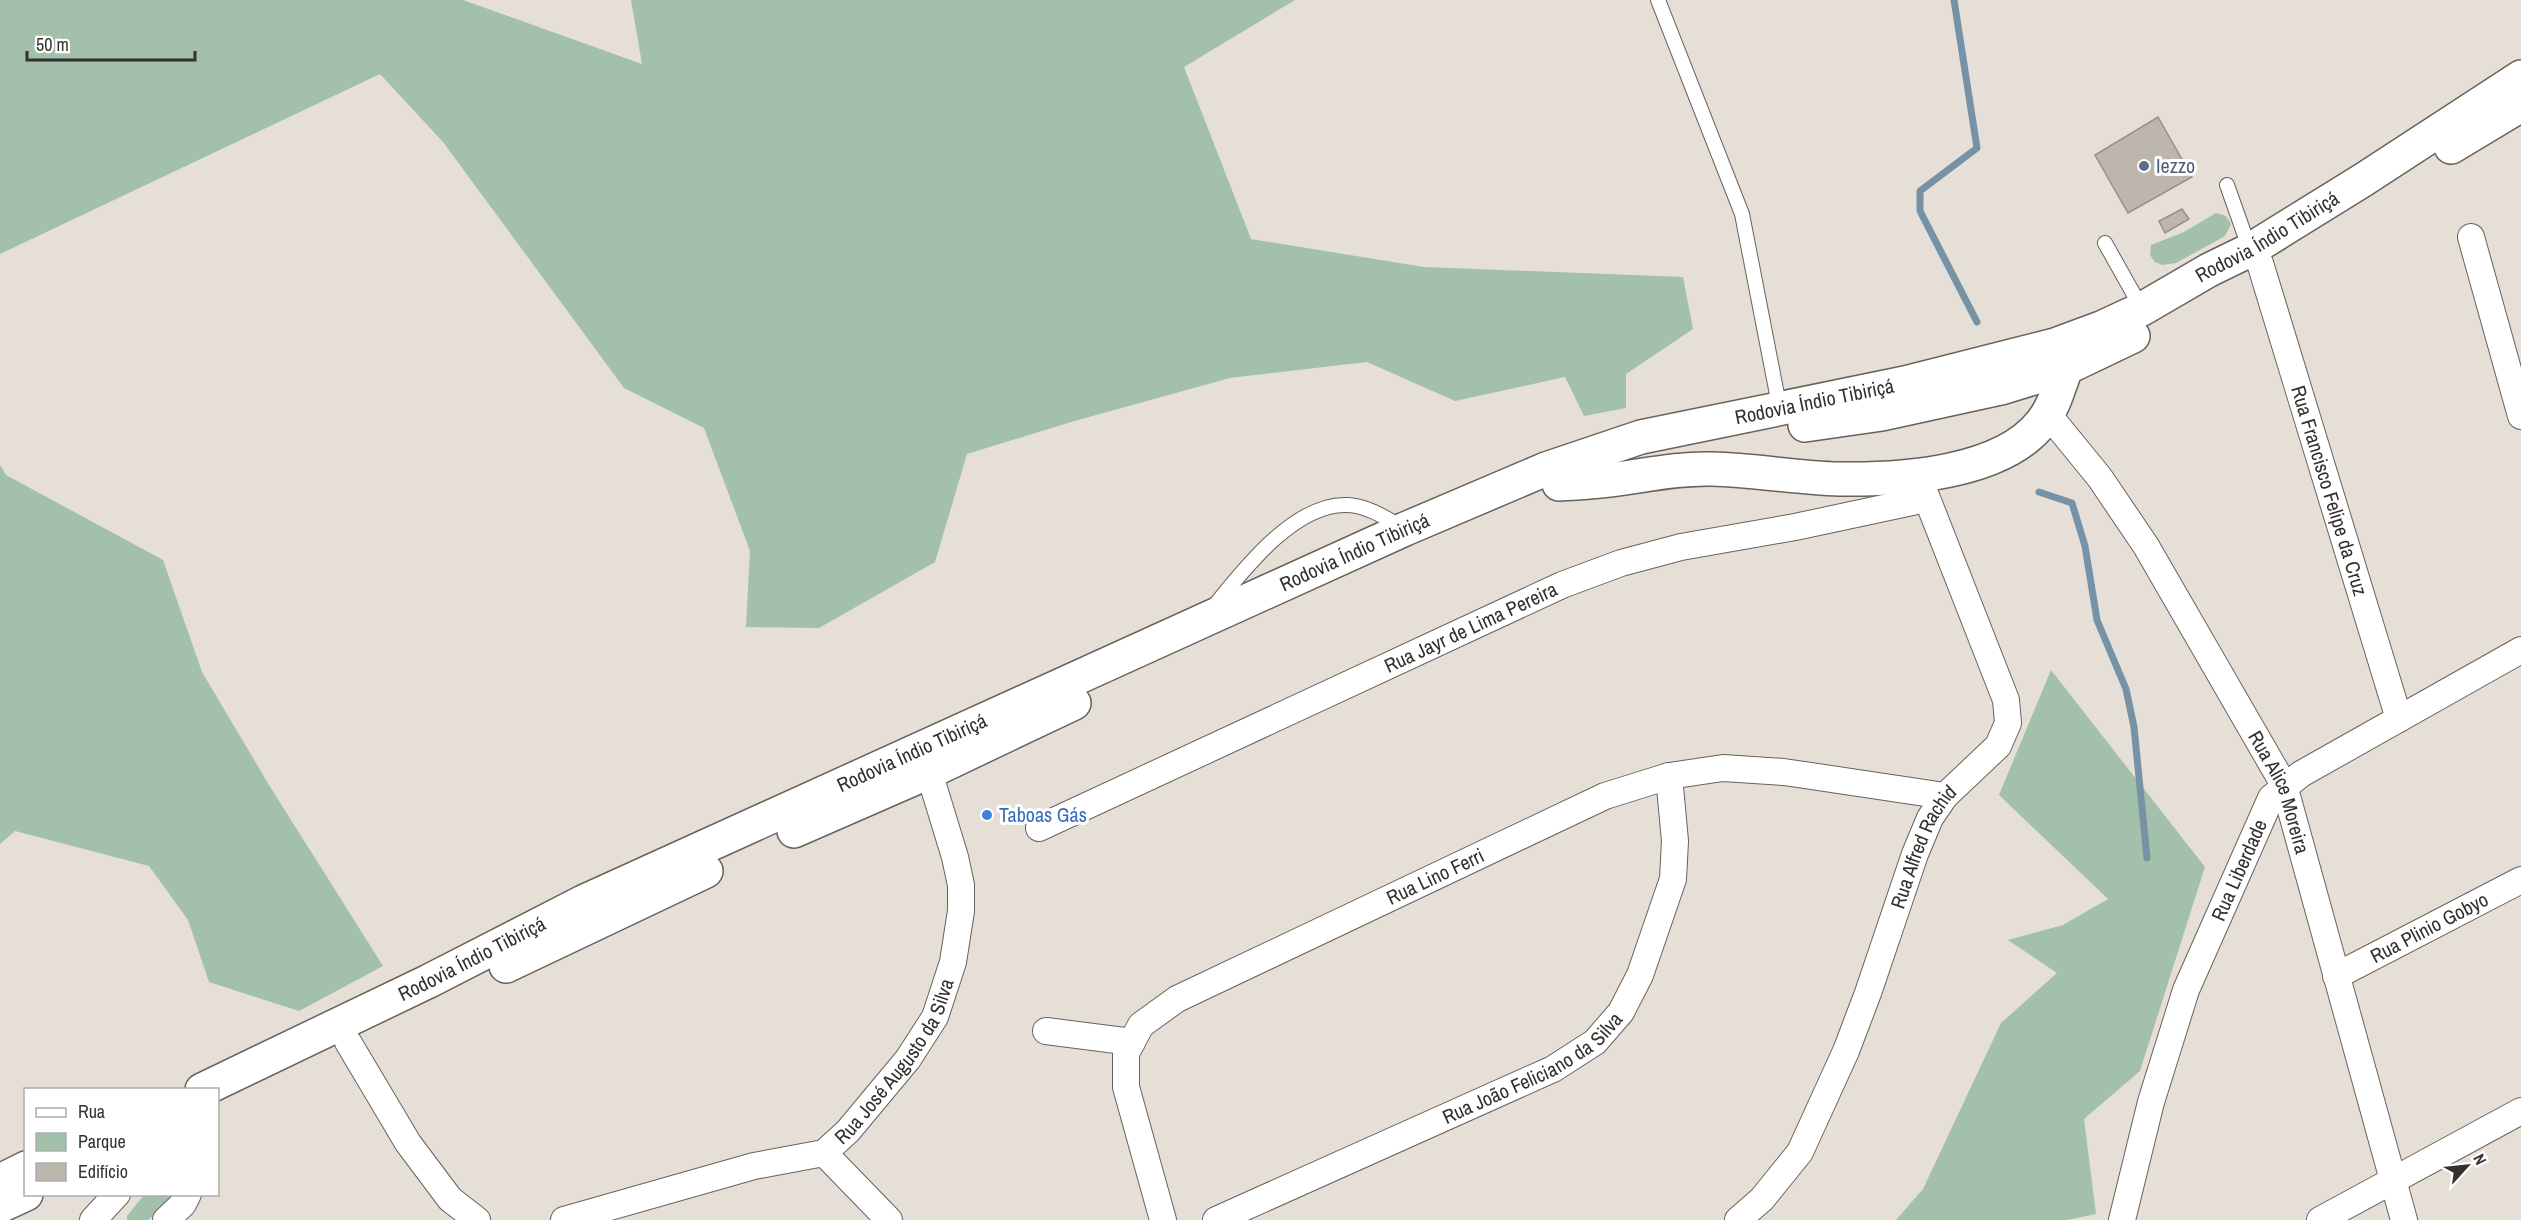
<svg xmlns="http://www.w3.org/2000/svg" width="2521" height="1220" viewBox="0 0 2521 1220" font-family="'Archivo Narrow',sans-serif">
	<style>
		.green { fill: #a2c0aa }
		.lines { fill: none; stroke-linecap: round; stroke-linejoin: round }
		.stream { stroke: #7692a6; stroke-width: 7 }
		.building { fill: #bdb6af; stroke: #969088; stroke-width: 1.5 }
		.lane-casing { stroke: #68625b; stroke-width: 16 }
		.street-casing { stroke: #68625b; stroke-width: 28 }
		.highway-casing { stroke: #68625b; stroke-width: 36 }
		.lane { stroke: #fff; stroke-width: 14 }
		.street { stroke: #fff; stroke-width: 26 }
		.highway { stroke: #fff; stroke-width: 33 }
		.service-dot { fill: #5c6f8a; stroke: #fff; stroke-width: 2 }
		.shop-dot { fill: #3f7fe0; stroke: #fff; stroke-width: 2 }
		.labels { text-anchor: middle; stroke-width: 6; stroke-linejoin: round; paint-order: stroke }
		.service-label { font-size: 20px; fill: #4e5e75; stroke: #fff; text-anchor: start }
		.street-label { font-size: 20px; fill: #33312e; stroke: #fff }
		.shop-label { font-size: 20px; fill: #366cbe; stroke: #fff; text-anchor: start }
	</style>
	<rect width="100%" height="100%" fill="#e6dfd7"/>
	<g class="green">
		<polygon points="0,0 463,0 642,64 631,0 1295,0 1184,67 1251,239 1424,267 1683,277 1693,329 1626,374 1626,408 1584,416 1565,377 1455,401 1367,362 1230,378 1071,422 967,454 935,562 819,628 746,627 750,551 704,428 624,388 443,142 380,74 0,254"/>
		<polygon points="2216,213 2226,216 2231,224 2225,236 2176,263 2162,265 2155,262 2150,255 2151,245 2184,232"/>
		<polygon points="0,465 6,475 163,560 202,672 269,785 383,966 299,1011 209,982 188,920 149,866 15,831 0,844"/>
		<polygon points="2051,670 2205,867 2140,1071 2084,1119 2096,1214 2067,1220 1896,1220 1923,1189 2001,1023 2057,973 2008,940 2063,925 2108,899 1999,795"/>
		<polygon points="144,1195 178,1195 148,1220 127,1220 127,1216"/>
	</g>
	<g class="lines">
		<g class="stream">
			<polyline points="1954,0 1977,148 1920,191 1920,211 1977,322"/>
			<polyline points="2039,492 2072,503 2085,546 2097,620 2126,689 2134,727 2147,858"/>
		</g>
	</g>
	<g class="building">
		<polygon points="2158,117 2192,177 2128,213 2095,155"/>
		<polygon points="2182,209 2189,219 2165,233 2159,221"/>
	</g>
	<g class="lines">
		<defs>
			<g id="lane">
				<polyline points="1658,0 1742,214 1780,410"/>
				<polyline points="2227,185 2250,250"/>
				<polyline points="2105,243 2142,309"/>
				<path d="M1215 605C1244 569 1296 502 1348 505 1368 506 1386 518 1403 528"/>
			</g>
			<g id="street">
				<polyline points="2471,237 2521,416"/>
				<path id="s1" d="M2260 263 2399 719"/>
				<path id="s2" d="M2047 413 2100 478 2146 546 2284 785 2404 1220"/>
				<path id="s3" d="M1039 828 1562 585 1621 563 1681 547 1795 527 1926 499"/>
				<path id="s4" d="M2336 976 2521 880"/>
				<polyline points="1046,1031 1132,1042"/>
				<polyline points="348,1042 408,1143 450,1199 477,1220"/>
				<polyline points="824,1153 889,1220"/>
				<polyline points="93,1220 117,1194"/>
				<polyline points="166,1220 183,1204 188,1194"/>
				<path id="s5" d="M564 1220 754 1166 824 1153 848 1131 908 1059 935 1017 953 962 961 911V885L955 857 929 772"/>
				<path id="s6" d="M1163 1220 1126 1087V1053L1141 1025 1177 999 1605 796 1669 776 1723 768 1784 772 1945 796"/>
				<path id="s7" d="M1216 1220 1553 1069 1595 1042 1621 1012 1640 975 1673 879 1675 841 1669 776"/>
				<path id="s8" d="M1738 1220 1762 1199 1800 1152 1846 1051 1868 993 1915 854 1930 818 1945 796 1998 746 2008 723 2006 700 1921 483"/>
				<path id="s9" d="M2122 1220 2151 1102 2186 990 2271 798 2301 774 2521 650"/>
				<polyline points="2320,1220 2521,1111"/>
			</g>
			<g id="highway">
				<polyline points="2451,147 2521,105"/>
				<polyline points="1805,425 1882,414 2001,388 2066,368 2133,336"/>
				<path d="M1559 484C1575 483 1592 482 1609 480 1643 476 1677 468 1712 469 1755 470 1797 478 1839 479 1900 480 2002 474 2042 422 2054 407 2059 387 2066 368"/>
				<polyline points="794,831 929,772 1074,703"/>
				<polyline points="506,966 706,871"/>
				<path id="s10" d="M202 1090 429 981 583 902 1405 529 1546 469 1641 437 1905 383 2055 345 2101 328 2142 309 2209 270 2250 250 2363 180 2521 77"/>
				<polyline points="0,1181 26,1168"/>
				<polyline points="0,1206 26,1194"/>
			</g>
		</defs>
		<use href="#lane" class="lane-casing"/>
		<use href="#street" class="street-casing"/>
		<use href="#highway" class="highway-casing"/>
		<use href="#lane" class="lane"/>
		<use href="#street" class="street"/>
		<use href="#highway" class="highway"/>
	</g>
	<circle class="service-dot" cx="2144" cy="166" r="6"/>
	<circle class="shop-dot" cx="987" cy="815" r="6"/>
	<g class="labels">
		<g class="service-label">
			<text x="2156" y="173">Iezzo</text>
		</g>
		<g class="street-label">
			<text dy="7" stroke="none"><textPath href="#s10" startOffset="2244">Rodovia Índio Tibiriçá</textPath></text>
			<text dy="7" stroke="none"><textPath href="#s10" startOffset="1758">Rodovia Índio Tibiriçá</textPath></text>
			<text dy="7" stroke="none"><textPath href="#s1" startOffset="238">Rua Francisco Felipe da Cruz</textPath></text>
			<text dy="7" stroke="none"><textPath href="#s10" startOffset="1272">Rodovia Índio Tibiriçá</textPath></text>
			<text dy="7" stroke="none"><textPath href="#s3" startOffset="476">Rua Jayr de Lima Pereira</textPath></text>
			<text dy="7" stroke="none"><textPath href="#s10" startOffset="786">Rodovia Índio Tibiriçá</textPath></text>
			<text dy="7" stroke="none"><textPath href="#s2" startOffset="447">Rua Alice Moreira</textPath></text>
			<text dy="7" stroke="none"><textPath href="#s8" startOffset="422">Rua Alfred Rachid</textPath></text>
			<text dy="7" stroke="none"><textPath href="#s9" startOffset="370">Rua Liberdade</textPath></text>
			<text dy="7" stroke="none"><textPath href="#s6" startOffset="534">Rua Lino Ferri</textPath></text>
			<text dy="7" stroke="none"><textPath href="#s4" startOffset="105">Rua Plinio Gobyo</textPath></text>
			<text dy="7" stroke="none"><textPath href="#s10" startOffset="300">Rodovia Índio Tibiriçá</textPath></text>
			<text dy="7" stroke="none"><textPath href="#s5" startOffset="386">Rua José Augusto da Silva</textPath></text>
			<text dy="7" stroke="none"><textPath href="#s7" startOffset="352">Rua João Feliciano da Silva</textPath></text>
		</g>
		<g class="shop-label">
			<text x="999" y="822">Taboas Gás</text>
		</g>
	</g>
	<rect x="24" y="1088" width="195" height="108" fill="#ffffff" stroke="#adadab" stroke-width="1.5"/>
	<rect x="36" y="1108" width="30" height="9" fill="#ffffff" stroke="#adadab" stroke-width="1.5"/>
	<text x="78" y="1118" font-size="18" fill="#33312e">Rua</text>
	<rect x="36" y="1133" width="30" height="18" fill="#a2c0aa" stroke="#adadab" stroke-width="1.5"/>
	<text x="78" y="1148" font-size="18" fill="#33312e">Parque</text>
	<rect x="36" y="1163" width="30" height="18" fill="#bdb6af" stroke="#adadab" stroke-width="1.5"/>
	<text x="78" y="1178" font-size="18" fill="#33312e">Edifício</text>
	<g transform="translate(2467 1166) rotate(63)" stroke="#ffffff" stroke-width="4.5" paint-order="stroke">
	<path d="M0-4.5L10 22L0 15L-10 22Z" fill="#33312e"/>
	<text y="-9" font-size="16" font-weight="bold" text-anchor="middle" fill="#33312e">N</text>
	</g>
	<path d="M27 51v9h168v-9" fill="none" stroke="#33312e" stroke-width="3"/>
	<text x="36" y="51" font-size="18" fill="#33312e" stroke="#ffffff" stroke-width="4.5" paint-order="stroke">50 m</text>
</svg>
